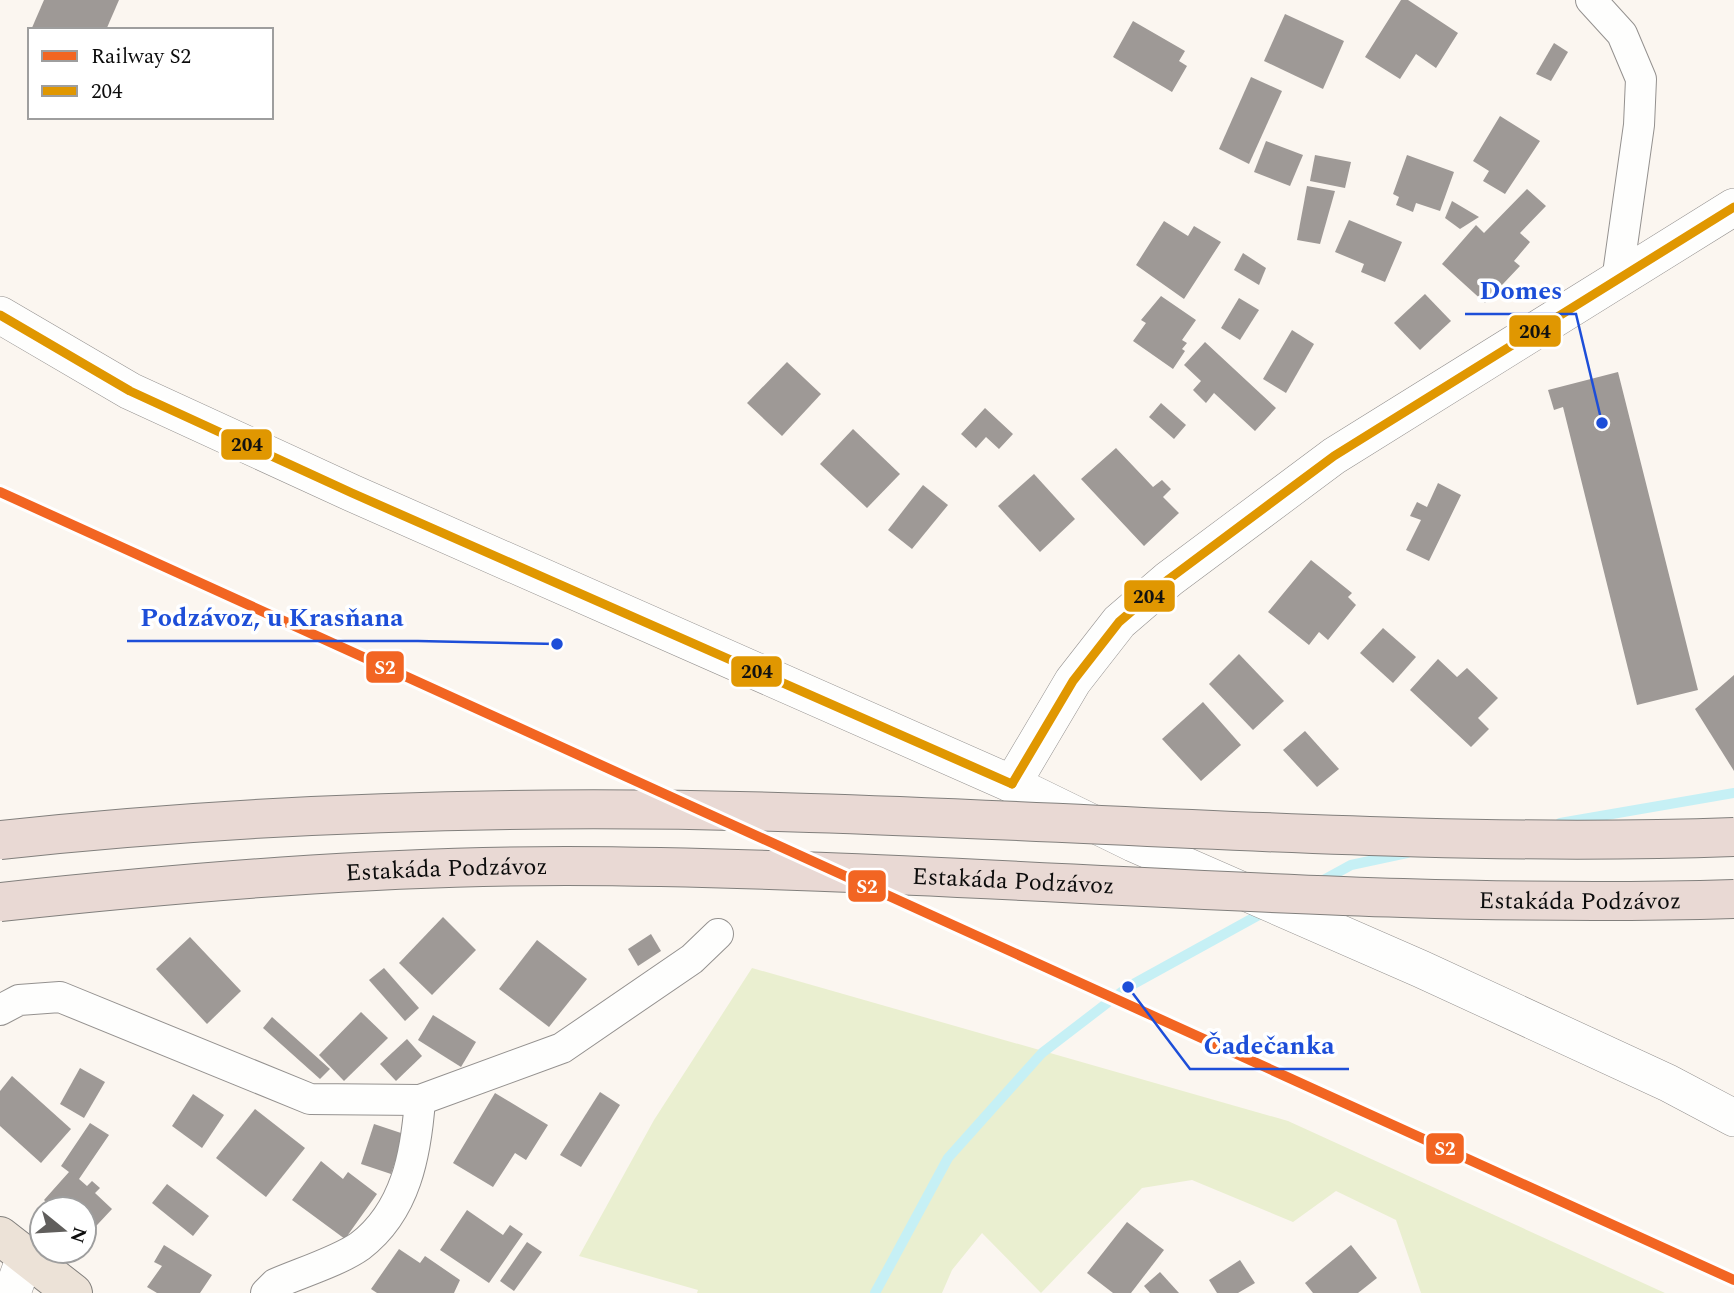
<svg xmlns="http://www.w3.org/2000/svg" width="1734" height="1293" viewBox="0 0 1734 1293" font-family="Spectral,serif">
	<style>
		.green { fill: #eaefd0 }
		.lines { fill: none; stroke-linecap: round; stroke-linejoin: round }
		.stream { stroke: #c6f0f5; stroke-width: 10 }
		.building { fill: #9e9996 }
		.minor-casing { stroke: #94918f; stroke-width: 32 }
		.tertiary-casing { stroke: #94918f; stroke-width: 38 }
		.primary-casing { stroke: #817f7c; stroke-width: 40 }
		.minor { stroke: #fefefd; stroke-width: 30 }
		.tertiary { stroke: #fefefd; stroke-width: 37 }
		.primary { stroke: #ece2d7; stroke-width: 38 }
		.motorway-bridge-casing { stroke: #817f7c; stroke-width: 40; stroke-linecap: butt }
		.motorway-bridge { stroke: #e9d9d4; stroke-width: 38 }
		.bus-1-casing { stroke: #fff; stroke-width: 14 }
		.bus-1 { stroke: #e09701; stroke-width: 9 }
		.rail-1-casing { stroke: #fff; stroke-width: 16 }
		.rail-1 { stroke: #f26522; stroke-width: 10 }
		.labels { text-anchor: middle; stroke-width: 7; stroke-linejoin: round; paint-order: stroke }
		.street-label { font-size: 24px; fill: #0c0c0c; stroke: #fff }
		.leader { fill: none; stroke: #1d4ed8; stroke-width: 2.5 }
		.callout-dot { fill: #1d4ed8; stroke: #fff; stroke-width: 2.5 }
		.callout-label { font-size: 26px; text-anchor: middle; font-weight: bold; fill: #1d4ed8; stroke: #fff; stroke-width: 7; stroke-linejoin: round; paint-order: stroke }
		.line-badge { stroke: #fff; stroke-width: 2.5 }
		.badge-label { font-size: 19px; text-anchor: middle; font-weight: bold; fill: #fff }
		.pale-badge-label { font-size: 19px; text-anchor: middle; font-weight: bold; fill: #111 }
	</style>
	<rect width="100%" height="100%" fill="#fbf6f0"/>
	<polygon class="green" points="752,968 1288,1121 1665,1293 1421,1293 1396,1220 1336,1191 1293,1222 1192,1180 1142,1188 1041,1293 982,1233 952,1270 942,1293 697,1293 698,1290 579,1256 654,1120"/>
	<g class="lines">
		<g class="stream">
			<polyline points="1560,823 1734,793"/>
			<polyline points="1320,882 1351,865 1407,853"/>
			<polyline points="875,1293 948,1158 1042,1053 1128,987 1266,911"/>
		</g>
	</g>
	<g class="building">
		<polygon points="44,0 119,0 106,30 31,30"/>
		<polygon points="1401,0 1408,0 1458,33 1436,68 1416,54 1400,79 1365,57"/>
		<polygon points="1285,14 1344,41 1323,89 1264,61"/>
		<polygon points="1133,21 1185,51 1179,61 1187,66 1172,92 1113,57"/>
		<polygon points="1554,43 1568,52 1551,81 1536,74"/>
		<polygon points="1251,77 1282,91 1249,164 1219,149"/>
		<polygon points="1500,116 1540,141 1505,194 1483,181 1489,171 1473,161"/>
		<polygon points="1266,141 1303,155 1290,186 1254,172"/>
		<polygon points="1315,155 1351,162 1345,188 1310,181"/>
		<polygon points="1407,155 1454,172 1440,211 1416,203 1413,212 1396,205 1399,197 1393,194"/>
		<polygon points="1307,186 1335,191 1320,244 1297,240"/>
		<polygon points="1527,189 1546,206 1520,233 1530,242 1514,261 1520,266 1485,303 1442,264 1476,225 1484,233"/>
		<polygon points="1452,201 1479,217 1460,229 1445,218"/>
		<polygon points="1349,220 1402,242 1385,282 1361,272 1364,264 1335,252"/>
		<polygon points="1164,221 1188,236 1194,226 1221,242 1184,299 1136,265"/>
		<polygon points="1243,253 1266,268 1259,285 1234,270"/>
		<polygon points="1425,294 1451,321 1420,350 1394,323"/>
		<polygon points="1161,296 1196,320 1182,340 1187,343 1182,349 1185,351 1173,369 1133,341 1146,323 1141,320"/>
		<polygon points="1239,298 1259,310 1240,340 1221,328"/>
		<polygon points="1292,330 1314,344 1286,393 1263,379"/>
		<polygon points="1205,342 1276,408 1255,431 1214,393 1206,403 1193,390 1201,381 1184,365"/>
		<polygon points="787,362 821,394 782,436 747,403"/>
		<polygon points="1618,372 1698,690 1637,705 1563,407 1554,410 1548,390"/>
		<polygon points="1161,403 1186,425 1174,439 1149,417"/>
		<polygon points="985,408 1013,434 999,449 986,437 976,448 961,434"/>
		<polygon points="853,429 900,474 867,508 820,464"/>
		<polygon points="1116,448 1153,487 1162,480 1171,489 1163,497 1179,513 1144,546 1081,479"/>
		<polygon points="1034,474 1075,519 1040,552 998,506"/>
		<polygon points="1438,483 1461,495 1429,561 1406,550 1421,520 1410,516 1417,502 1427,507"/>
		<polygon points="923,485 948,505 912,549 888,530"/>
		<polygon points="1311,560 1352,593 1348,597 1356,605 1328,640 1319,632 1309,645 1268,612"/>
		<polygon points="1383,628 1416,657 1393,683 1360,653"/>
		<polygon points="1239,654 1284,701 1253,730 1209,684"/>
		<polygon points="1438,659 1457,677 1467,668 1498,698 1478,718 1489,729 1471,747 1410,690"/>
		<polygon points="1734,675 1734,771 1695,709"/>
		<polygon points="1203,702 1241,745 1201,781 1162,739"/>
		<polygon points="1305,731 1339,769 1317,787 1283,750"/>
		<polygon points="443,917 476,950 432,995 399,963"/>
		<polygon points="651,934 661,951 638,966 628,949"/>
		<polygon points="190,937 241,991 207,1024 156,969"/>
		<polygon points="537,940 587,979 549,1027 499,989"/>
		<polygon points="384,968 419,1008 405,1021 369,980"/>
		<polygon points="361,1012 388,1038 344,1081 319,1055"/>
		<polygon points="433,1015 476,1042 461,1067 418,1040"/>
		<polygon points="272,1017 330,1069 320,1079 263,1028"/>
		<polygon points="407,1039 422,1056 396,1081 380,1064"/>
		<polygon points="80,1068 105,1082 84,1118 60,1104"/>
		<polygon points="12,1076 71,1129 41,1163 0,1126 0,1091"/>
		<polygon points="600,1092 620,1105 581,1167 560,1155"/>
		<polygon points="495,1093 548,1125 526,1160 515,1153 493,1187 453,1163"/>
		<polygon points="193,1094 224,1115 202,1148 172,1126"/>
		<polygon points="255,1109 305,1148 266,1197 216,1158"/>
		<polygon points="90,1123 109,1135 79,1179 87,1186 92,1181 100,1188 95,1193 112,1209 84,1239 84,1209 53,1209 44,1200 69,1172 61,1166"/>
		<polygon points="374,1124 404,1134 391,1174 361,1164"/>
		<polygon points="321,1161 343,1179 348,1172 377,1194 345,1239 292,1200"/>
		<polygon points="167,1184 209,1216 193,1236 152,1203"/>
		<polygon points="467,1210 503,1235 510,1225 523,1234 489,1283 440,1250"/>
		<polygon points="1127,1222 1164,1250 1131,1293 1113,1293 1087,1273"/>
		<polygon points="527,1242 542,1252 514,1291 500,1281"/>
		<polygon points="164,1245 212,1275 200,1293 157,1293 147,1287 162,1266 154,1262"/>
		<polygon points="1351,1245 1377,1278 1358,1293 1313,1293 1305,1283"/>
		<polygon points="399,1249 420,1263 425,1256 460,1280 454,1293 377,1293 371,1289"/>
		<polygon points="1240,1260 1255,1283 1238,1293 1217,1293 1209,1280"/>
		<polygon points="1160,1272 1179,1293 1150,1293 1144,1286"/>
	</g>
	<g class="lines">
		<defs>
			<g id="minor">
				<polyline points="1591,0 1622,34 1641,79 1639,125 1617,281"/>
				<polyline points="0,1010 19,1000 60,997 310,1099 420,1100 562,1048 692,959 718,934"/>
				<path d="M266 1293 275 1284C300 1273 339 1261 360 1246 406 1211 416 1154 420 1100"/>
			</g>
			<g id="tertiary">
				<polyline points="0,315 130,391 352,493 1012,784 1133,843 1421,969 1668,1083 1734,1118"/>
				<polyline points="1012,784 1073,681 1119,622 1169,579 1334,456 1734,207"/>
				<polyline points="12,1293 25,1257"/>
			</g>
			<polyline id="primary" points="0,1236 73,1293"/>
		</defs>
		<use href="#minor" class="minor-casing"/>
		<use href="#tertiary" class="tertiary-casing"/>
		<use href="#primary" class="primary-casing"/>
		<use href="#minor" class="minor"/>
		<use href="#tertiary" class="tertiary"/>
		<use href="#primary" class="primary"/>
		<defs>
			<g id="motorway-bridge">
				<path d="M0 840C269 811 539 804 810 813 1118 822 1426 848 1734 837"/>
				<path id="s1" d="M0 902C187 882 377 866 566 866 955 867 1344 911 1734 899"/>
			</g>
		</defs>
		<use href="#motorway-bridge" class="motorway-bridge-casing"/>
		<use href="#motorway-bridge" class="motorway-bridge"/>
		<defs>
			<g id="bus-1">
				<polyline points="0,315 130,391 352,493 1012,784"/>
				<polyline points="1012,784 1073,681 1119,622 1169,579 1334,456 1734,207"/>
			</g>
		</defs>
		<use href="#bus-1" class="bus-1-casing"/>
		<use href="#bus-1" class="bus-1"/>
		<defs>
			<polyline id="rail-1" points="0,492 1734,1280"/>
		</defs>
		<use href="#rail-1" class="rail-1-casing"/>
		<use href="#rail-1" class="rail-1"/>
	</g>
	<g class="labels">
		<g class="street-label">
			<text dy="8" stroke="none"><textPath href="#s1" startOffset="448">Estakáda Podzávoz</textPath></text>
			<text dy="8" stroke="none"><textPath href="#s1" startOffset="1015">Estakáda Podzávoz</textPath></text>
			<text dy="8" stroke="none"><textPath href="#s1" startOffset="1582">Estakáda Podzávoz</textPath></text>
		</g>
	</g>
	<path class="leader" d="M1602 423L1576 314H1465M557 644L418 641H127M1128 987L1190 1069H1349"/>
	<g class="callout-dot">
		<circle cx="1602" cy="423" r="7"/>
		<circle cx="557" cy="644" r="7"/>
		<circle cx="1128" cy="987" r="7"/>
	</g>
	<g class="callout-label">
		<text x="1521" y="299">Domes</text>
		<text x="272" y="626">Podzávoz, u Krasňana</text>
		<text x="1269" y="1054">Čadečanka</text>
	</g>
	<g class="line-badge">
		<rect x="1508" y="314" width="54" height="34" rx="7" fill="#e09701"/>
		<rect x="220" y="428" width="53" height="33" rx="7" fill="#e09701"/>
		<rect x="1123" y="579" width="53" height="34" rx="7" fill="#e09701"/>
		<rect x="365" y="650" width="40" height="34" rx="7" fill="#f26522"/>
		<rect x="730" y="655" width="53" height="33" rx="7" fill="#e09701"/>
		<rect x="847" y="869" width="40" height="34" rx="7" fill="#f26522"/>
		<rect x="1425" y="1132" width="40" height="33" rx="7" fill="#f26522"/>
	</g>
	<g class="badge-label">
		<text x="385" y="674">S2</text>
		<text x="867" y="893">S2</text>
		<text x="1445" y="1155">S2</text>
	</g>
	<g class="pale-badge-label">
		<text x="1535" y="338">204</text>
		<text x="247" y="451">204</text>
		<text x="1149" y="603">204</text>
		<text x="757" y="678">204</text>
	</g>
	<rect x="28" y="28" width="245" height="91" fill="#ffffff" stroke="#9e9e9e" stroke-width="2"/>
	<rect x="42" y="51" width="35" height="10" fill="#f26522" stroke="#9e9e9e" stroke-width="2"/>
	<text x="91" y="63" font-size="21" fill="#0c0c0c">Railway S2</text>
	<rect x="42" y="86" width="35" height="10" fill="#e09701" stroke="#9e9e9e" stroke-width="2"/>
	<text x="91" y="98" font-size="21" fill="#0c0c0c">204</text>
	<g transform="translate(63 1230) rotate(108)"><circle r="33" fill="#ffffff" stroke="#9e9e9e" stroke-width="2"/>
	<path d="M0-5L12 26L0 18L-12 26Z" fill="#605e5c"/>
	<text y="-10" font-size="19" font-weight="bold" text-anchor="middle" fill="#0c0c0c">N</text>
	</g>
</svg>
